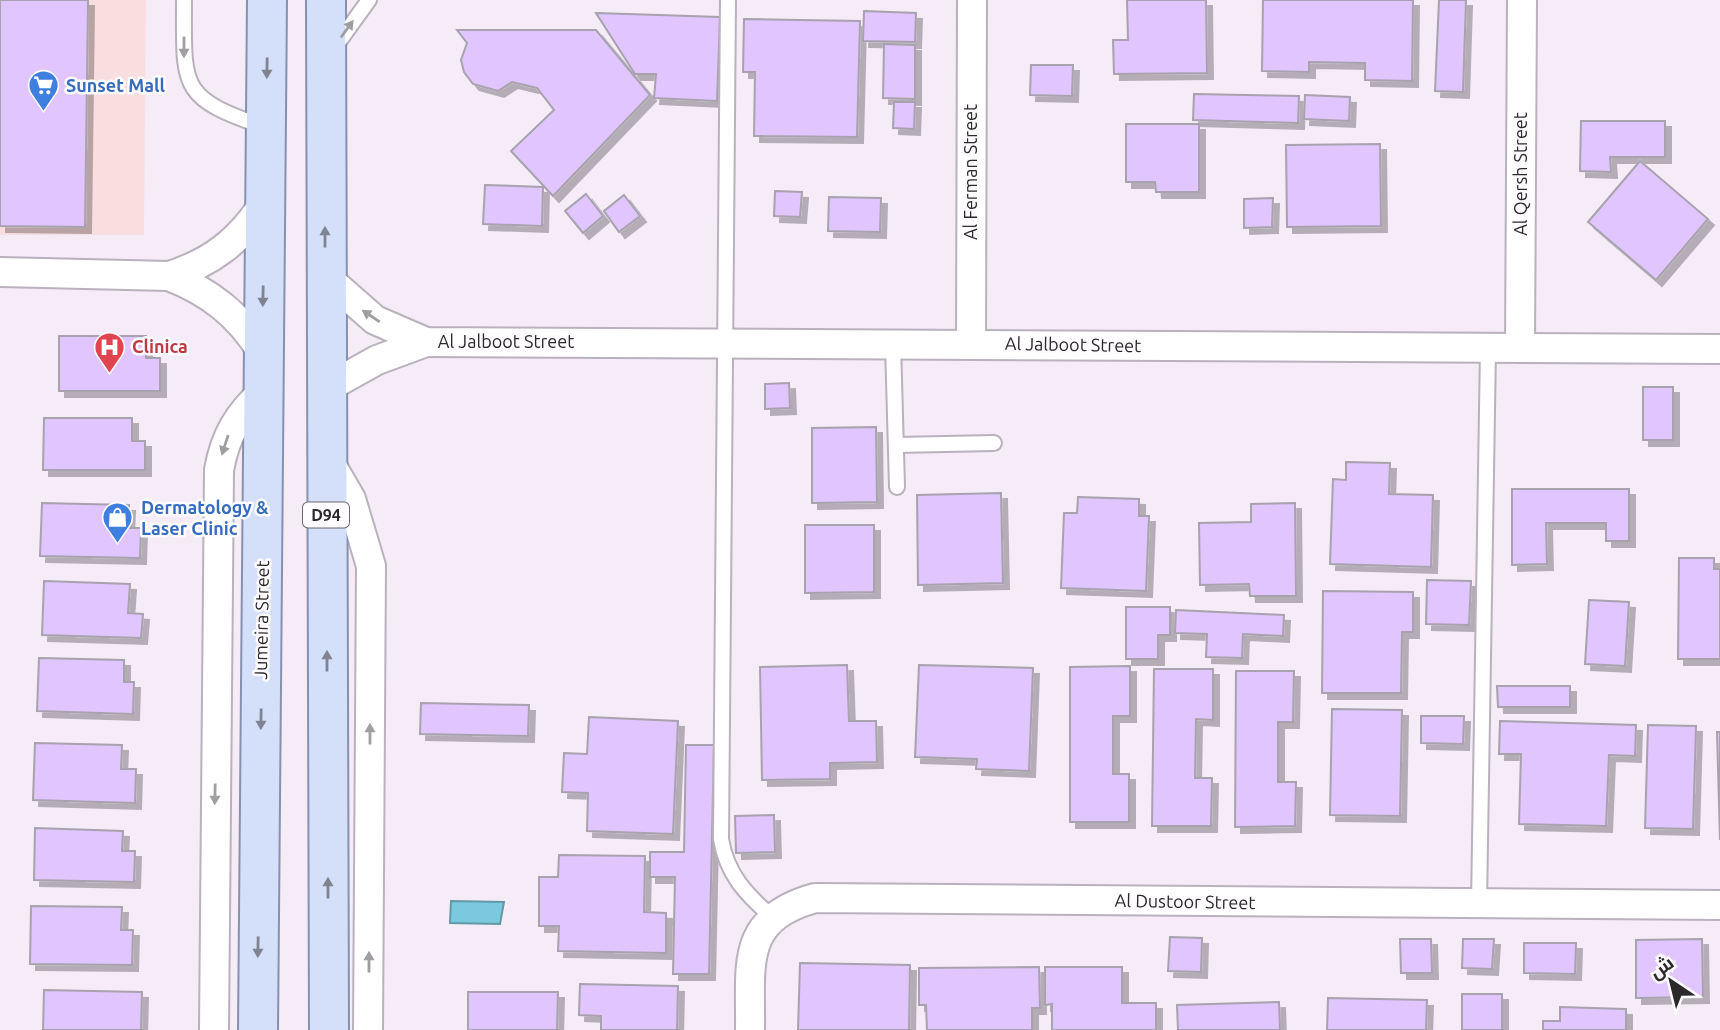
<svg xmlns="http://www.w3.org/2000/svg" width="1720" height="1030" viewBox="0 0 1720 1030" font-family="Ubuntu,Cairo,sans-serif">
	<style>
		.commercial { fill: #f9dee0 }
		.water { fill: #7ac9de; stroke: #6299a9; stroke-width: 2 }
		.building { fill: #e1c5fe; stroke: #a8a2ae; stroke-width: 2; filter: url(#shadow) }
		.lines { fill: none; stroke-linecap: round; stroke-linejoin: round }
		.lane-casing { stroke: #b9b1bc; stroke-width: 18 }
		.street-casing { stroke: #b9b1bc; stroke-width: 32 }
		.primary-casing { stroke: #8791af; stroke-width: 42 }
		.lane { stroke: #fff; stroke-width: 14 }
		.street { stroke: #fff; stroke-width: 28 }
		.primary { stroke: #d4dff9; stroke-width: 38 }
		.oneway { fill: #a09ea0 }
		.oneway2 { fill: #808492 }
		.labels { text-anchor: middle; stroke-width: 5; stroke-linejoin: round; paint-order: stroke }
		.shield { fill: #fefcfe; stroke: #6a686b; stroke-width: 2 }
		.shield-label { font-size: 16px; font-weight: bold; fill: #2b282c }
		.shop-label { font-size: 18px; font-weight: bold; fill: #366cbe; stroke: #fefcfe; text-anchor: start }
		.street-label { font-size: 18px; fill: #2b282c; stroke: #fefcfe }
		.health-label { font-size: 18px; font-weight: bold; fill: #be3a42; stroke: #fefcfe; text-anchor: start }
	</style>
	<defs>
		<filter id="shadow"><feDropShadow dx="6" dy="6" stdDeviation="0" flood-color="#0004"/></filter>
	</defs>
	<rect width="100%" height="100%" fill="#f5ecf8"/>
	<polygon class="commercial" points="0,0 146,0 144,235 0,235"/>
	<polygon class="water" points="451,901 504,902 500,924 450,923"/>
	<g class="building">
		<polygon points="0,0 88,0 85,227 0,226"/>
		<polygon points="1127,0 1206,0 1207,73 1114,74 1113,40 1128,40"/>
		<polygon points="1263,0 1413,0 1412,81 1365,80 1365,63 1309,62 1309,72 1262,71"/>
		<polygon points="1439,0 1466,0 1463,92 1435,91"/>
		<polygon points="864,11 916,13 915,42 863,41"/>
		<polygon points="596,13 720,17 717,101 654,98 656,74 635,74"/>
		<polygon points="744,19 860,21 857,137 754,136 755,72 743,72"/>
		<polygon points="457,30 596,30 650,95 553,196 511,151 554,110 537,88 512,82 498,91 473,84 464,72 461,60 467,43"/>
		<polygon points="884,44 915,45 915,99 883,98"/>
		<polygon points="1031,65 1073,65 1072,96 1030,95"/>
		<polygon points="1194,94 1299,96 1298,123 1193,120"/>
		<polygon points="1305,95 1350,97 1349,121 1304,119"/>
		<polygon points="894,102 915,102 914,129 893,128"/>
		<polygon points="1581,121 1665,121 1665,157 1610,157 1611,172 1580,171"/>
		<polygon points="1126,124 1199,124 1199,192 1156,192 1155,182 1126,182"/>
		<polygon points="1380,144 1381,226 1287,227 1286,145"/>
		<polygon points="1640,161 1708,219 1656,280 1588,222"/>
		<polygon points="485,185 543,187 542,226 483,224"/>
		<polygon points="775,191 802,192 800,217 774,216"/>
		<polygon points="586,194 603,216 583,233 565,211"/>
		<polygon points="624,195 640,216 619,232 604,211"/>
		<polygon points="829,197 881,198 880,232 828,231"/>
		<polygon points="1273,198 1272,227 1244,228 1244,199"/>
		<polygon points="59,336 146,336 146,358 160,358 160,391 59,391"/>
		<polygon points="789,383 790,408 765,409 765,384"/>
		<rect x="1643" y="387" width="30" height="53"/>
		<polygon points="44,418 132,418 132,441 145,441 145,470 43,470"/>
		<polygon points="876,427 877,502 812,503 812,428"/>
		<polygon points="1346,462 1390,463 1389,494 1433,495 1431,567 1330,564 1333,479 1346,480"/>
		<polygon points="1512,489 1629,489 1629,541 1606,541 1606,523 1546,523 1547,564 1512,565"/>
		<polygon points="1001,493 1003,583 918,585 917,495"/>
		<polygon points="1078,497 1139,499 1139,516 1149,516 1146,591 1061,588 1064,513 1077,513"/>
		<polygon points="42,503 129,505 128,528 141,528 140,558 40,556"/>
		<polygon points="1295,503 1296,596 1250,596 1249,584 1200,585 1199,523 1251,522 1251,504"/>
		<polygon points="805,525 874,525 874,592 805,593"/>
		<polygon points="1679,558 1714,558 1714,569 1720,569 1720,659 1678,659"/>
		<polygon points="1427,580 1471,581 1469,625 1426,624"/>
		<polygon points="44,581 130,584 128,613 143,614 141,638 42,635"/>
		<polygon points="1323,591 1413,592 1413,632 1402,632 1401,693 1322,693"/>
		<polygon points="1589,600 1629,602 1625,666 1585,664"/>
		<polygon points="1126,607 1170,607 1170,635 1158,635 1158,659 1126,659"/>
		<polygon points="1176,610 1284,615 1283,636 1243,634 1242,658 1206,657 1207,634 1175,633"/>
		<polygon points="39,658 124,660 124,682 134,682 133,714 37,711"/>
		<polygon points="847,665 849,721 876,721 877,762 830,763 830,779 762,780 760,667"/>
		<polygon points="919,665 1033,668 1029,771 976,769 977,759 915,757"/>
		<polygon points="1130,666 1130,716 1113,716 1113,774 1129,774 1129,822 1070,822 1070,667"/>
		<polygon points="1154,669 1213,669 1213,720 1196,719 1195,778 1212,778 1211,826 1152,826"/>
		<polygon points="1236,671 1294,671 1293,722 1278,722 1278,782 1296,782 1295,826 1235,827"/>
		<polygon points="1497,686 1570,686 1570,707 1498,707"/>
		<polygon points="421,703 529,705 528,736 420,734"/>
		<polygon points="1332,709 1402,710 1400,816 1330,815"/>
		<polygon points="1421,716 1464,716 1463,744 1421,743"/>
		<polygon points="589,717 678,721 673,834 587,831 588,793 562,792 564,753 587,754"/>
		<polygon points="1500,721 1636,725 1635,756 1609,755 1606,826 1519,824 1521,754 1499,754"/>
		<polygon points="1648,725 1696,726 1693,829 1645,828"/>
		<polygon points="1717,732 1720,732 1720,840"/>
		<polygon points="35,743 122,745 121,769 136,769 135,803 33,800"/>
		<polygon points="686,745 714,745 709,974 673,974 675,877 650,877 650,852 684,852"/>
		<polygon points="774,815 775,852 736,853 735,816"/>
		<polygon points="35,828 123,831 122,851 135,851 134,882 34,880"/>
		<polygon points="559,855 645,856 644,912 666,913 666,953 558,951 559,926 539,926 539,877 558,877"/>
		<polygon points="31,906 122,907 121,930 133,930 132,965 30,964"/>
		<polygon points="1170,937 1202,938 1201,972 1168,971"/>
		<polygon points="1400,939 1431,939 1432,973 1401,973"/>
		<polygon points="1463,939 1494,939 1492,969 1462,968"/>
		<polygon points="1702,939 1703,997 1636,998 1636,940"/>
		<polygon points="1524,943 1576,943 1575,974 1524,973"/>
		<polygon points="800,963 910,965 909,1030 798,1030"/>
		<polygon points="1039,967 1040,1008 1032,1008 1032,1030 927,1030 926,1005 919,1005 919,968"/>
		<polygon points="1045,967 1122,967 1122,1003 1156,1003 1156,1030 1052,1030 1052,1004 1045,1005"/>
		<polygon points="580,984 678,986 677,1030 601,1030 601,1016 579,1015"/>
		<polygon points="44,990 142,992 141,1030 43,1030"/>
		<polygon points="468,992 558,992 557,1030 468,1030"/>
		<rect x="1462" y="994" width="40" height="36"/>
		<polygon points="1328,998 1427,1000 1426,1030 1327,1030"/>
		<polygon points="1279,1002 1280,1030 1178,1030 1177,1005"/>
		<polygon points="1560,1007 1626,1009 1626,1030 1543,1030 1543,1021 1560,1021"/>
	</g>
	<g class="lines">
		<defs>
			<g id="lane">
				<path d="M184 0C184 87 178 98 265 127"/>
				<path d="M728 0 721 839C727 875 746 894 772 917"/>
				<polyline points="335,47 369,0"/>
				<polyline points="893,344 897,487"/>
				<polyline points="896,445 994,443"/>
				<polyline points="1479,904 1488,349"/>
			</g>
			<g id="street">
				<path d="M0 272 169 276C211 263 241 240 264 203"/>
				<path d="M169 276C210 292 239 315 262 352"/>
				<polyline points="325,276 375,320 426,342 1720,349"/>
				<polyline points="971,344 972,0"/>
				<polyline points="1520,348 1522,0"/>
				<polyline points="325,389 377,360 426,342"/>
				<polyline points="329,461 351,499 371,566 368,1030"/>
				<path d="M214 1030 219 470C225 436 238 414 264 391"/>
				<path d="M750 1030C751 965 739 919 815 898L1720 905"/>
			</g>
			<g id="primary">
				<polyline points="326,0 329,1030"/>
				<polyline points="258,1030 267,0"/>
			</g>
		</defs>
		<use href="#lane" class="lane-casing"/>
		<use href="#street" class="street-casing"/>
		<use href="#primary" class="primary-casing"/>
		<use href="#lane" class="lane"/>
		<use href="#street" class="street"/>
		<use href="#primary" class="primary"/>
	</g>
	<defs><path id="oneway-solid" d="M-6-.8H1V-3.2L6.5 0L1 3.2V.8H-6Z" transform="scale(1.75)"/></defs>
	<g class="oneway">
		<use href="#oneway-solid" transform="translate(347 29) rotate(-54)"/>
		<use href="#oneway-solid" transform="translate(184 47) rotate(90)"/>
		<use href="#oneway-solid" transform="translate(371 316) rotate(-146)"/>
		<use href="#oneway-solid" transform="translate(225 445) rotate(108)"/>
		<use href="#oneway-solid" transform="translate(370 734) rotate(-90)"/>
		<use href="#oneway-solid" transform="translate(215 794) rotate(91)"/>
		<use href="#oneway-solid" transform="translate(369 962) rotate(-90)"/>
	</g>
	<g class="oneway2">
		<use href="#oneway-solid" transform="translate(267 68) rotate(91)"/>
		<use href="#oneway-solid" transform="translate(325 237) rotate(-90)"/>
		<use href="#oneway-solid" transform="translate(263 296) rotate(91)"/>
		<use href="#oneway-solid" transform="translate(327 661) rotate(-90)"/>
		<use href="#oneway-solid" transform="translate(261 719) rotate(91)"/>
		<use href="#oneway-solid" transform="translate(328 888) rotate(-90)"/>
		<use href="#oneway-solid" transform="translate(258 947) rotate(91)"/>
	</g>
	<defs>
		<symbol id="supermarket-pin" viewBox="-11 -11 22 30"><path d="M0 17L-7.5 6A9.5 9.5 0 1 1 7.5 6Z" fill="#3f7fe0" stroke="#fefcfe"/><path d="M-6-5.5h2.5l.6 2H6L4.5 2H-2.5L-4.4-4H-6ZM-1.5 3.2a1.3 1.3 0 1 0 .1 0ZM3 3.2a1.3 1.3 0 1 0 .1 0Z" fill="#fff"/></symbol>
		<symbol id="hospital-pin" viewBox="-11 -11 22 30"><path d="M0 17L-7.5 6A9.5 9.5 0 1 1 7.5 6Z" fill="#e0444e" stroke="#fefcfe"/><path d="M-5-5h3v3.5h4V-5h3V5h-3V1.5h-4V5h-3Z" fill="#fff"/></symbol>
		<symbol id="shop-pin" viewBox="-11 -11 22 30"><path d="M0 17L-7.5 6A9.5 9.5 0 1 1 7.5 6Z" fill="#3f7fe0" stroke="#fefcfe"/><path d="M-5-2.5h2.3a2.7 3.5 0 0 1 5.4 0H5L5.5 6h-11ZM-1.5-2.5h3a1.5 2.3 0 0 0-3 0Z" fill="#fff"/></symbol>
	</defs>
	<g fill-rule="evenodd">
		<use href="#supermarket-pin" x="26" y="68" width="35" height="47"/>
		<use href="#hospital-pin" x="92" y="330" width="35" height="47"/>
		<use href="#shop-pin" x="100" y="500" width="35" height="47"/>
	</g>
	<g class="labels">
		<rect class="shield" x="303" y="502.5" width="46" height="25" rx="5"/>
		<g class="shield-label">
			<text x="326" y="521">D94</text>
		</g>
		<g class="shop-label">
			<text x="66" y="92">Sunset Mall</text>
			<text x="141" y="514">Dermatology &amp;<tspan x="141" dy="21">Laser Clinic</tspan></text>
		</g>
		<g class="street-label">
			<text transform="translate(971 172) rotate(-90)" y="6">Al Ferman Street</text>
			<text transform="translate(1521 174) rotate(-90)" y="6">Al Qersh Street</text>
			<text x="506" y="348">Al Jalboot Street</text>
			<text transform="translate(1073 345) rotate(1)" y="6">Al Jalboot Street</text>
			<text transform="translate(262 620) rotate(-89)" y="6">Jumeira Street</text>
			<text transform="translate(1185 902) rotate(1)" y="6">Al Dustoor Street</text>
		</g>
		<g class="health-label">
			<text x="132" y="353">Clinica</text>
		</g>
	</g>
	<g transform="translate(1671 981) rotate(325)" stroke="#fefcfe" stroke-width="5" paint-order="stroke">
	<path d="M0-5L12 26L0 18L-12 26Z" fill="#2b282c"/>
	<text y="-10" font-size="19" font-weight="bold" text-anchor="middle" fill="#2b282c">ش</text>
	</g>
</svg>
